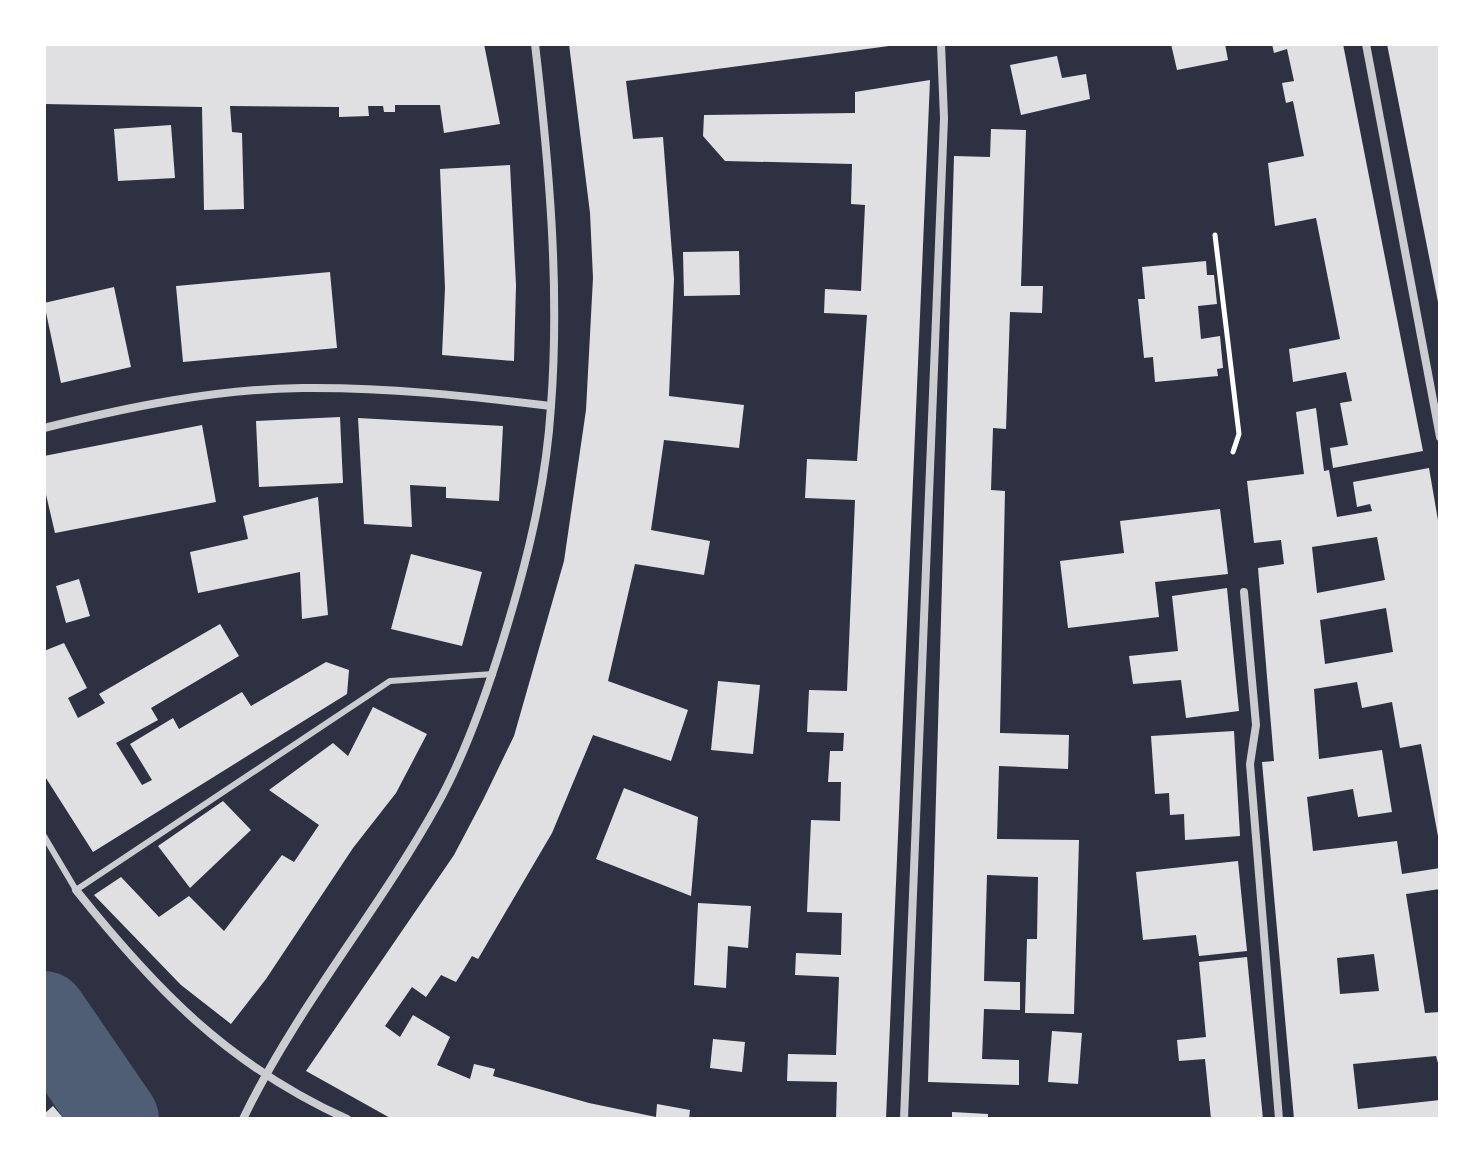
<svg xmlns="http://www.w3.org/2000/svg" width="1484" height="1163" viewBox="0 0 1484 1163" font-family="'Noto Serif',serif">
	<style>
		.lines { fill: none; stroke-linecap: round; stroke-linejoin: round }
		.river { stroke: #4f5d75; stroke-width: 86 }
		.building { fill: #e0e0e3; fill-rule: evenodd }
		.path { stroke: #fff; stroke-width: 5 }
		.service { stroke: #caccd0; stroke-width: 6 }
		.minor { stroke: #caccd0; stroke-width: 8 }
	</style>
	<rect width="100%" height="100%" fill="#2d3142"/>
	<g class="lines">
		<polyline class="river" points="44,1014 116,1119"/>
	</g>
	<g class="building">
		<polygon points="44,44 484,44 500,124 444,133 440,105 395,105 395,112 384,112 383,106 368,106 369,116 339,117 339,107 230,106 232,132 242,133 244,209 204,210 202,107 44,104"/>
		<polygon points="569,44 889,46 626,81 633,139 663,137 674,279 669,396 744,405 739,448 664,440 651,530 710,541 704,575 635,564 608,681 688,710 671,761 593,735 552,833 478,959 472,956 456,982 441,975 426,997 412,987 385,1026 400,1037 413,1015 450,1037 437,1065 470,1079 474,1064 495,1069 493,1076 589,1103 656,1117 657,1104 690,1110 689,1119 392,1119 306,1071 454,855 483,800 514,736 564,561 586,410 593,278 590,213"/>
		<polygon points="1171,44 1225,44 1228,60 1177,70"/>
		<polygon points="1272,44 1343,44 1423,451 1333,468 1330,448 1348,445 1340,403 1352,401 1346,372 1293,382 1289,349 1340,339 1316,218 1275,226 1268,163 1304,156 1293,101 1286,103 1282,83 1294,81 1287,49 1274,53"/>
		<polygon points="1387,44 1440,44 1440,307 1439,307"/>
		<polygon points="1057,56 1062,78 1086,74 1090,99 1021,115 1010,65"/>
		<polygon points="930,80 886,1119 836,1119 837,1082 787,1081 788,1054 836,1055 839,977 795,975 796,953 841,955 842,913 807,912 811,820 840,821 841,782 828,782 830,751 843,751 844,733 807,732 809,690 847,691 855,500 805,498 807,459 857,461 867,315 824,313 825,289 861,291 865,205 851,204 852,164 725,161 703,136 704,115 855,113 855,92"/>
		<polygon points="171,125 175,178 118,181 114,129"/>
		<polygon points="991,129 1026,130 1021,286 1043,286 1042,313 1010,312 1006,429 993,428 991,490 1005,491 1000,733 1069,735 1068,769 999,766 997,839 1079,840 1074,1014 1025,1013 1027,939 1037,939 1038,877 987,875 984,981 1020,982 1020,1010 984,1009 982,1059 1019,1060 1019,1085 928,1082 954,156 990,157"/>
		<polygon points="510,165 516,285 514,361 442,355 445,288 440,169"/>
		<polygon points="739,251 740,295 684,296 683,252"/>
		<polygon points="1206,261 1207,275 1214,275 1217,304 1198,306 1201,339 1220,336 1223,368 1217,369 1218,376 1155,382 1153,357 1144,358 1138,299 1145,299 1142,267"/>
		<polygon points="330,272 337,348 183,362 176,286"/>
		<polygon points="114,287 131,367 61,383 44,303"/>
		<path d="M1316 408 1324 471 1329 470 1337 517 1372 511 1370 504 1357 507 1353 482 1429 468 1440 532V847L1421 744 1400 748 1392 702 1362 708 1357 682 1314 689 1319 759 1382 750 1392 812 1358 817 1353 789 1307 797 1313 851 1397 841 1402 874 1440 868V889L1406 894 1425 1013 1440 1012V1070L1436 1056 1353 1064 1358 1109 1440 1100V1119H1294L1262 762 1274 761 1258 568 1284 564 1281 540 1254 543 1247 481 1304 474 1296 412ZM1377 537 1385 580 1317 593 1312 547ZM1386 608 1393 652 1325 664 1320 620ZM1374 954 1379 991 1340 994 1337 958Z"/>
		<polygon points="340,417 343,483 259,487 256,421"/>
		<polygon points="358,418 503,426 499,501 446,498 446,487 410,485 412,527 364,524"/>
		<polygon points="202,425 216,502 55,533 44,486 44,456"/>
		<polygon points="318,497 328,615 302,619 300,572 198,593 190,552 248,539 243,516"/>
		<polygon points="1220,509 1228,574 1155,582 1159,617 1068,628 1060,561 1124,553 1120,521"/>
		<polygon points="411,554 482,572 462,646 391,629"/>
		<polygon points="79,579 90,616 66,623 56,586"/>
		<polygon points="1227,588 1239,711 1186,718 1181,680 1133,684 1129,656 1178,651 1172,596"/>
		<polygon points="220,624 239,656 151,708 158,720 116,743 142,785 152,780 130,744 173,718 179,729 242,692 251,706 326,662 349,670 347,694 93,852 44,775 44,651 64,643 87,688 68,698 78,718 105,703 99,694"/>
		<polygon points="718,681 760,685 753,754 711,750"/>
		<polygon points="373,707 427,734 396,793 353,848 266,979 231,1024 181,985 94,895 121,877 159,917 189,896 224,931 282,855 294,862 319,825 269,790 333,743 348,756"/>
		<polygon points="1234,731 1240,836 1185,840 1184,814 1170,815 1169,793 1155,794 1151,736"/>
		<polygon points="624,788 698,817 691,896 596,859"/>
		<polygon points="223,801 251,830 190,888 158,846"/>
		<polygon points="1238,861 1247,951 1199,956 1196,935 1143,940 1136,872"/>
		<polygon points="698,903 751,906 748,948 728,946 726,988 694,985"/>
		<polygon points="1247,957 1263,1119 1211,1119 1205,1059 1179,1061 1177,1040 1206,1037 1199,962"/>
		<polygon points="1052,1031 1082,1033 1078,1084 1048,1082"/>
		<polygon points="713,1039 745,1042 742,1072 710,1068"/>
		<polygon points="53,1106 64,1119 44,1119 44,1114"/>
		<polygon points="952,1112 988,1114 988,1119 952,1119"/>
	</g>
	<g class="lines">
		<polyline class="path" points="1215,235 1239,434 1233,452"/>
		<polyline class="service" points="44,836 76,890 390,681 493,674"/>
		<g class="minor">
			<polyline points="1366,44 1440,437"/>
			<path d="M44 428C128 407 215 389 302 388 386 387 468 396 551 406"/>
			<polyline points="1244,592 1256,725 1250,764 1279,1119"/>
			<path d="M76 890C156 990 228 1065 347 1119"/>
			<path d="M243 1119C297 1007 377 913 437 805 465 755 485 698 502 643 526 566 546 487 551 406 560 286 549 164 535 44"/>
			<polyline points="904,1119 944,118 941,44"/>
		</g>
	</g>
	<rect width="1484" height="1163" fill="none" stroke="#ffffff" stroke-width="92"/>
</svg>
